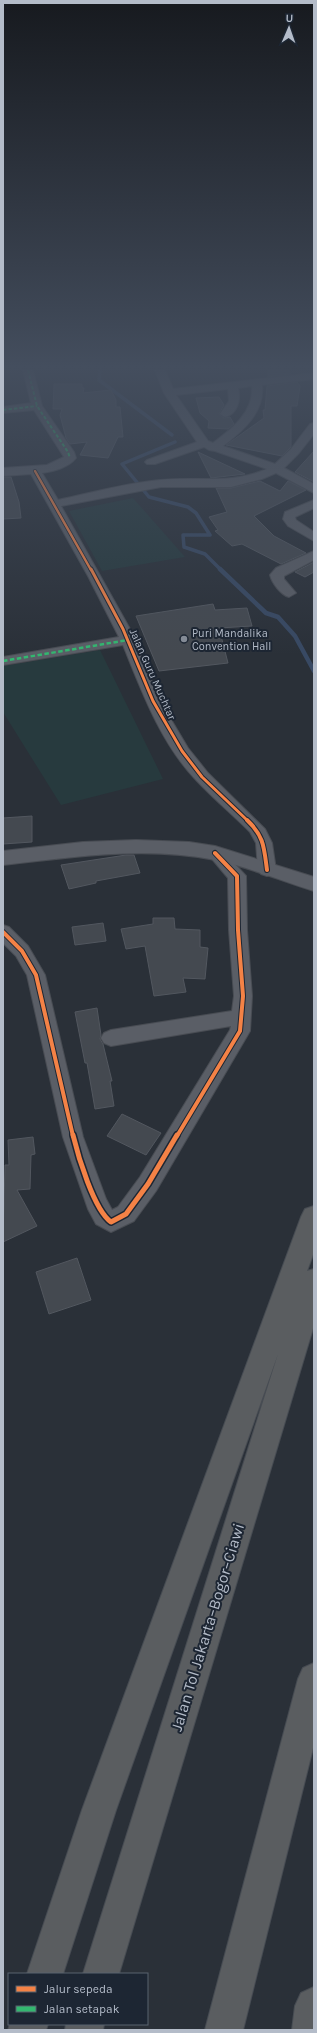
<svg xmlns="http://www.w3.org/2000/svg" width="317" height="2033" viewBox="0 0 317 2033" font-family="Karla,sans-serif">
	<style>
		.green { fill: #273a3e }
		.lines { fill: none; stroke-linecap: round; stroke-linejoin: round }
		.stream-far1 { stroke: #384963; stroke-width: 3.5 }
		.stream { stroke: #384963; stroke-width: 4.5 }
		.building { fill: #444950; stroke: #52575f }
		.minor-casing { stroke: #484c53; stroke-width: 2 }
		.tertiary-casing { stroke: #484c53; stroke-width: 2 }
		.motorway-casing { stroke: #474c53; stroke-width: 2 }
		.minor { fill: #5a5e66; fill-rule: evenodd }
		.tertiary { fill: #5a5e66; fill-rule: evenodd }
		.motorway { fill: #5a5d60; fill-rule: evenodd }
		.quiet-far1 { stroke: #33b770; stroke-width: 2; stroke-dasharray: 3.5 2; stroke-linecap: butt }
		.quiet { stroke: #33b770; stroke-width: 2.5; stroke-dasharray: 4.5 2.5; stroke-linecap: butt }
		.cycleway-far3-casing { stroke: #1d2633; stroke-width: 4 }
		.cycleway-far2-casing { stroke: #1d2633; stroke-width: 5 }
		.cycleway-far1-casing { stroke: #1d2633; stroke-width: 6 }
		.cycleway-casing { stroke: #1d2633; stroke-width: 8 }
		.cycleway-far3 { stroke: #f48246; stroke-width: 2.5 }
		.cycleway-far2 { stroke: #f48246; stroke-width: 3 }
		.cycleway-far1 { stroke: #f48246; stroke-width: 4 }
		.cycleway { stroke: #f48246; stroke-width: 5 }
		.poi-dot { fill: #848b96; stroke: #1d2633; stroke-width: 1.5 }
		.labels { text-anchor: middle; stroke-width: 4; stroke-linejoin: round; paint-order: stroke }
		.far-poi-label { font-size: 11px; fill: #b4bcc9; stroke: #1d2633; text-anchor: start }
		.far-street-label { font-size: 11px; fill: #b4bcc9; stroke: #1d2633 }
		.near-street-label { font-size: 16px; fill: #b4bcc9; stroke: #1d2633 }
	</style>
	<rect width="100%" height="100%" fill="#2a3038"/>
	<g class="green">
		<polygon points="133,498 185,557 102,571 69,511"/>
		<polygon points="100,650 163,779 61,805 3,712 3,666"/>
	</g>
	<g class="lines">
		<g class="stream-far1">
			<polyline points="100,370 99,380 172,435"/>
			<polyline points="175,442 122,464 149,497 188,507 196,513 210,535 183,535 184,547 205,554 221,570"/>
		</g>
		<polyline class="stream" points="220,569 266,613 278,617 295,636 314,671"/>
	</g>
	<g class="building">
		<polygon points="268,370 288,370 291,374 268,377"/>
		<polygon points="297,382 300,386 297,406 291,406 291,447 282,456 226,445 264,418 263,410 265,410 267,386"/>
		<polygon points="54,384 82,384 82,388 84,388 83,393 111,390 116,400 116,407 120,407 123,437 118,437 108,458 80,455 87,442 70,444 66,438 60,415 62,409 53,409"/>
		<polygon points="219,397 224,405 219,414 224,418 230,417 234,424 228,429 208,428 209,421 200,413 196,398"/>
		<polygon points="314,451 314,482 295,472"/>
		<polygon points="198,452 245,474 211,478"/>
		<polygon points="3,477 11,477 19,502 21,518 3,519"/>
		<polygon points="260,481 280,491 288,481 306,490 254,516 274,536 306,553 281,564 242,544 232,546 215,531 218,530 209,517 227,512 216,488 231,488"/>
		<polygon points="314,562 314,572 305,577 295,572"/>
		<polygon points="213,604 215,610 247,608 252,626 219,628 228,663 159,671 136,616"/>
		<polygon points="32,816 32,842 3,844 3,818"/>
		<polygon points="126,855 134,855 140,873 96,881 96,883 69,889 61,865"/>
		<polygon points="153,918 174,918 175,929 200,930 200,947 208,948 205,979 183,978 186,992 154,996 145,946 126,949 121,929 153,924"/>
		<polygon points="103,923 106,941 75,945 72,927"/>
		<polygon points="97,1008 101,1035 100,1039 103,1044 112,1081 110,1081 114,1106 95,1109 87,1063 85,1063 75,1012"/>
		<polygon points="122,1114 161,1133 146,1155 107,1136"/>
		<polygon points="33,1137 35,1154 31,1155 30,1189 17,1190 37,1226 3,1242 5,1165 9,1165 8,1140"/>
		<polygon points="77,1258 91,1300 49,1314 36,1272"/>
	</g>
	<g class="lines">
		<defs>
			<g id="minor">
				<path d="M23 370H33L42 406 74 452 76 458C68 468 54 471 42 473L58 500C91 493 126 483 160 480 199 476 229 485 267 469L215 451 209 450 204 447 155 464H147L145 462 147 460 197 442 164 393 155 370H165L173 389 314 373V379L262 385C265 412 243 431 223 446L275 464 291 449 310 424 314 423V434L299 453 284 468 314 484V493L276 473 262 479 231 487H161L61 506 130 629 160 701 188 748 208 773 265 829 272 843 276 870 273 874 267 876 261 874 258 870 256 843 250 832C233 815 214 799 197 781 161 744 142 692 123 645L3 665V657L119 637 88 576 31 474 3 476V468L47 465 64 457 34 410 3 413V407L31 403ZM252 386C254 412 232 429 213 443L208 441 176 395 228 389 229 401 220 414 225 417C238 414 241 399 238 388Z"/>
				<polygon points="314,500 314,508 295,517 296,520 314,532 314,541 288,526 283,519 285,512"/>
				<path d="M314 551V560L284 576V579L296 593 289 597C281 595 272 583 270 575L276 568Z"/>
				<polygon points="215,847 221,849 246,876 247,930 252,996 250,1031 156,1191 134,1221 111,1232 96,1224 88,1209 63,1137 27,975 16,956 3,943 3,925 9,927 28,946 45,975 83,1137 106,1199 112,1210 118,1207 140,1177 230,1030 231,1026 111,1046 104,1043 101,1038 104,1033 111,1030 232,1011 234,996 229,930 228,878 207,853 209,849"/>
			</g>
			<path id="tertiary" d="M136 840 189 842 215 846 314 877V891C281 881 249 867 215 860 145 846 73 857 3 865V851L83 842Z"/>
			<g id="motorway">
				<polygon points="314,1206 314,1252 307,1271 314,1269 314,1325 119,1974 83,1974 278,1354 116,1810 63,1974 27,1974 82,1810 301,1217 305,1209"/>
				<polygon points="314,1663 314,1744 243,2030 205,2030 298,1679 303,1668"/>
				<polygon points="314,1987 314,2030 292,2030 295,2006 301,1993"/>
				<polygon points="10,2024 48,2024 46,2030 8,2030"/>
				<polygon points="66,2024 104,2024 103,2030 65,2030"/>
			</g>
		</defs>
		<use href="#minor" class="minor-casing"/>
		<use href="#tertiary" class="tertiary-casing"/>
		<use href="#motorway" class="motorway-casing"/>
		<use href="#minor" class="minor"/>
		<use href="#tertiary" class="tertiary"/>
		<use href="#motorway" class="motorway"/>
		<g class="quiet-far1">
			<polyline points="28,370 37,406 68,452 70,458"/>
			<polyline points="3,410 37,406"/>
		</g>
		<polyline class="quiet" points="3,661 128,640"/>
		<defs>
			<polyline id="cycleway-far3" points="35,471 91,570"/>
			<polyline id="cycleway-far2" points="91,569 123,629 153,701 182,751 202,777 248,821"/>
			<g id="cycleway-far1">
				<path d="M247 820C264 836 264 847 267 870"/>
				<polyline points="3,932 22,951 36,975 73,1136"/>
				<polyline points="177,1136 240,1031 243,996 238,930 237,876 215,853"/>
			</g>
			<path id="cycleway" d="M73 1135C78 1156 94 1210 111 1222L126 1214 148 1184 177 1135"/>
		</defs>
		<use href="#cycleway-far3" class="cycleway-far3-casing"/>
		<use href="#cycleway-far2" class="cycleway-far2-casing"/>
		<use href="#cycleway-far1" class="cycleway-far1-casing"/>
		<use href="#cycleway" class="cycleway-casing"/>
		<use href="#cycleway-far3" class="cycleway-far3"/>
		<use href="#cycleway-far2" class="cycleway-far2"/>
		<use href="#cycleway-far1" class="cycleway-far1"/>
		<use href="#cycleway" class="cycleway"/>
	</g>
	<linearGradient id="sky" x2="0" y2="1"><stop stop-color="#171a1f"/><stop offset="0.56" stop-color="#444e5e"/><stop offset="1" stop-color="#444e5e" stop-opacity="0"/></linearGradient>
	<rect width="317" height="655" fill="url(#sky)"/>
	<circle class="poi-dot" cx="184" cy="639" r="4"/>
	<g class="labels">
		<g class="far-poi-label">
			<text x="192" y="637">Puri Mandalika<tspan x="192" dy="13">Convention Hall</tspan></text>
		</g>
		<g class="far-street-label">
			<text transform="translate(153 674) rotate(66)" y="4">Jalan Guru Muchtar</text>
		</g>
		<g class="near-street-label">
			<text transform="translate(207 1627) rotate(-73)" y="6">Jalan Tol Jakarta–Bogor–Ciawi</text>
		</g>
	</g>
	<rect width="317" height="2033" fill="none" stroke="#b4bcc9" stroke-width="8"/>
	<rect x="8" y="1973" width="140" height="52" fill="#1d2633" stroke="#59626f"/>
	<rect x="16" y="1986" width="20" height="6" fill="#f48246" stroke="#59626f"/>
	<text x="44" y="1993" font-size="12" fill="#b4bcc9">Jalur sepeda</text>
	<rect x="16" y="2006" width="20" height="6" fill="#33b770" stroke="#59626f"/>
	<text x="44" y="2013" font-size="12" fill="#b4bcc9">Jalan setapak</text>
	<g transform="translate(289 28) rotate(2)" stroke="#1d2633" stroke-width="3" paint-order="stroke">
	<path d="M0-3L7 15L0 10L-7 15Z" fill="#b4bcc9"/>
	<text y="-6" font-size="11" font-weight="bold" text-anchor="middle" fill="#b4bcc9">U</text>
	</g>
</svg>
